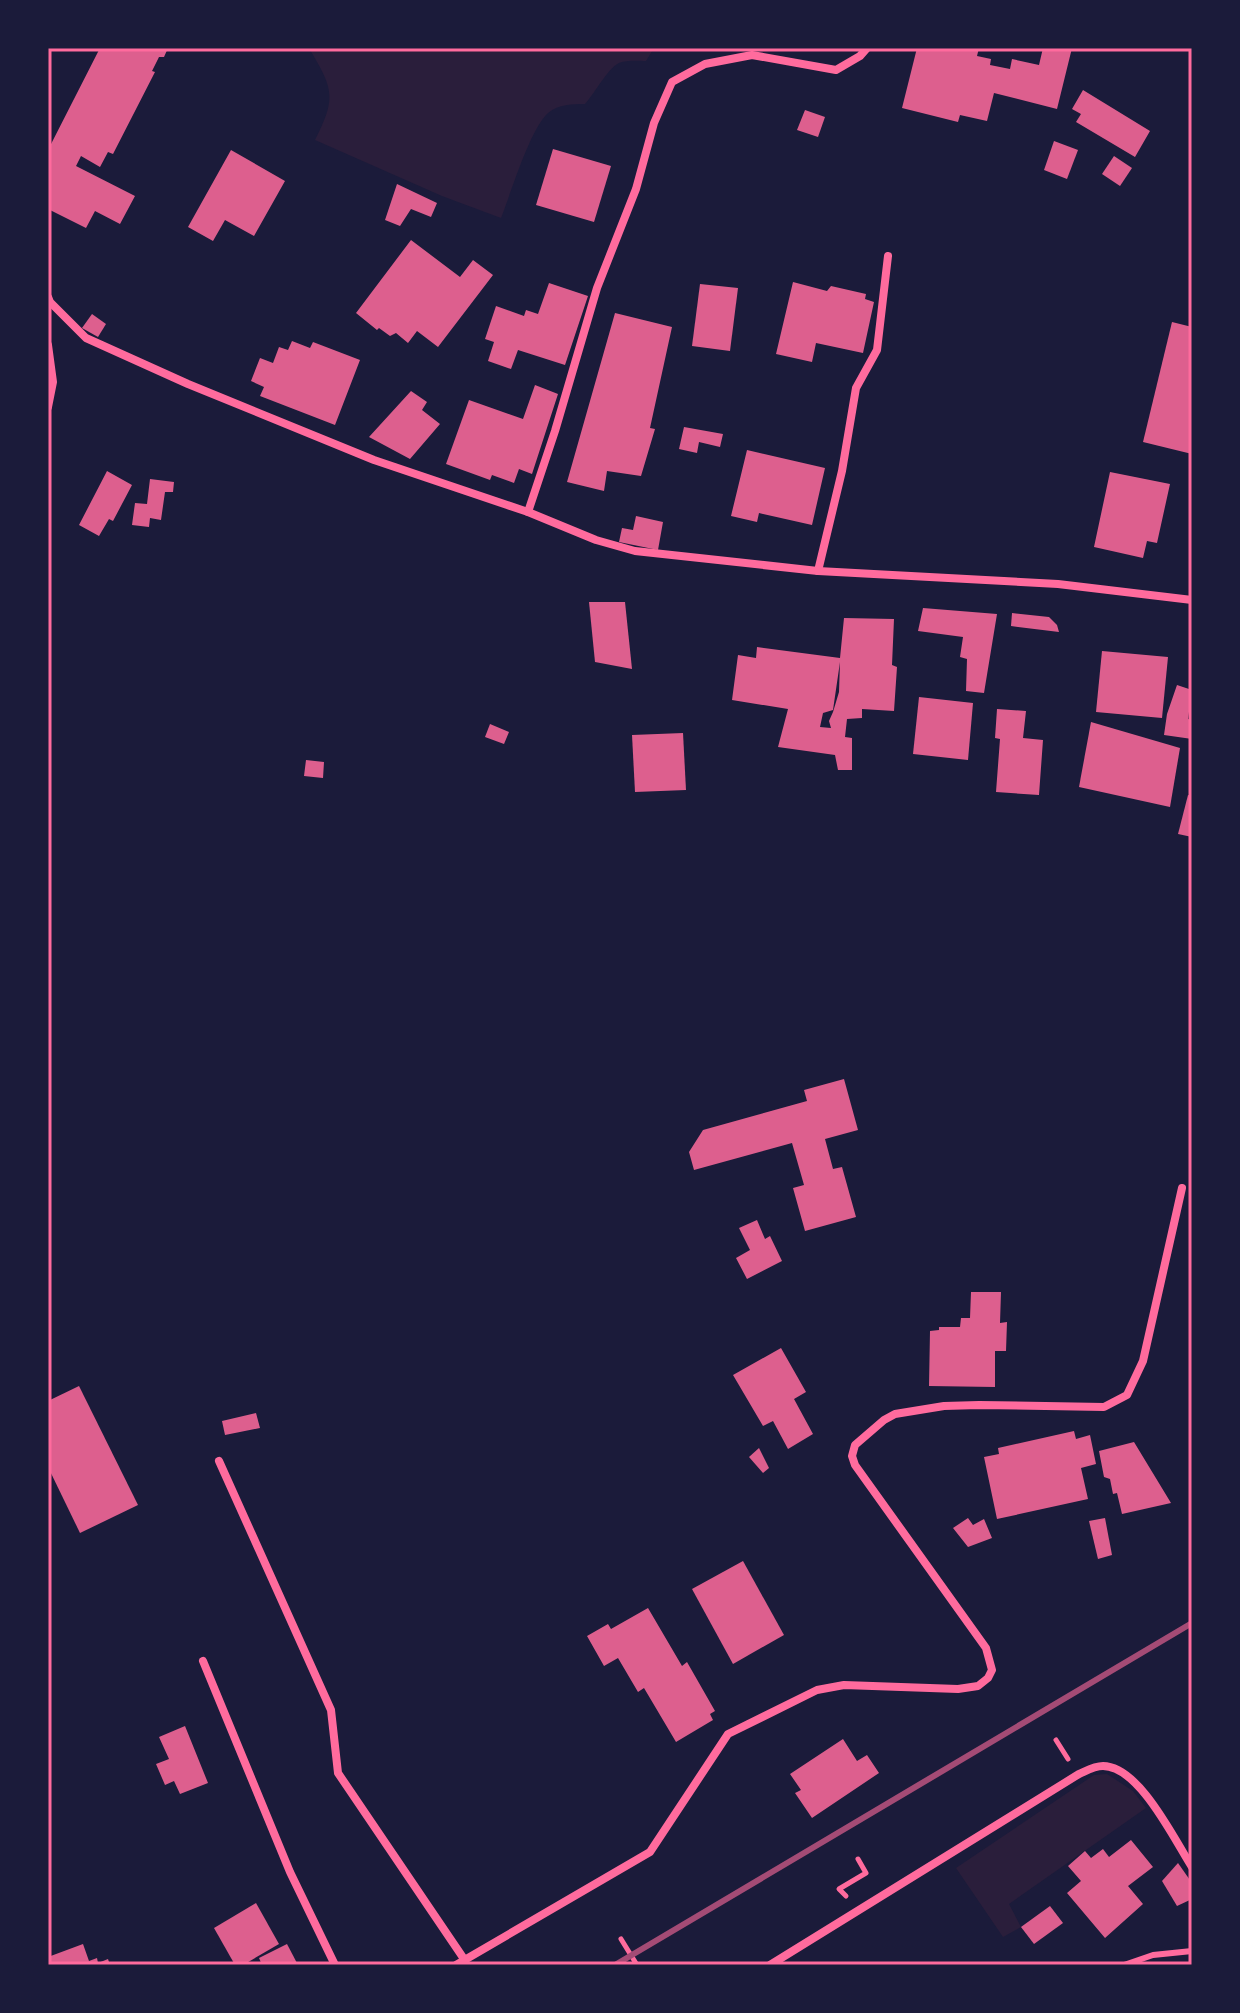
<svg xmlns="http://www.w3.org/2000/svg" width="1240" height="2013" viewBox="0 0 1240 2013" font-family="'Work Sans',sans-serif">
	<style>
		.green { fill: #2a1e3b }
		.building { fill: #dd5f8e; fill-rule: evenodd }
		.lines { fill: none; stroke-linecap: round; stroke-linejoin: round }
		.path { stroke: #ff6b9d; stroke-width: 5 }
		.service { stroke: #ff6b9d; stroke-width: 6 }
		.minor { stroke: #ff6b9d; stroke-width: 8 }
		.rail { stroke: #a44b75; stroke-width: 6 }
		.neatline { fill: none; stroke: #ff6b9d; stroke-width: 3 }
	</style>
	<rect width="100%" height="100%" fill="#1b1b3a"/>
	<g class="green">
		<path d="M309 48H654L646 61C639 61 626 60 619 63 608 68 595 93 585 104 572 104 559 104 548 113 530 129 511 193 501 218L442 196 315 140C337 96 333 89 309 48Z"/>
		<polygon points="1107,1774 1133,1791 1146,1808 1009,1904 1021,1927 1003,1937 956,1868 1094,1775"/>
	</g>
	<g class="building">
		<polygon points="100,48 168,48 164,57 159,57 152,71 155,72 113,154 108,152 100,167 81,156 76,166 135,196 120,224 95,211 86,228 48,209 48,150"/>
		<polygon points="917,48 979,48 977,56 991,59 990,65 1010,69 1012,59 1039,65 1043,48 1072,48 1057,109 994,93 987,121 960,115 958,122 902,108"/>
		<polygon points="1083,90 1150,131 1135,157 1076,122 1081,114 1072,109"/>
		<polygon points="805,110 825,117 818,137 797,130"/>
		<polygon points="1054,141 1078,150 1067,179 1044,170"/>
		<polygon points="553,149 611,166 594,222 536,205"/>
		<polygon points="231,150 285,181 254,236 225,220 213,241 188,227"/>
		<polygon points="1114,156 1132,168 1120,186 1102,174"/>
		<polygon points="397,184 437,203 431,217 411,209 400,226 385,220"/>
		<polygon points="411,240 460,277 473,260 493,275 438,347 417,331 408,343 396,333 390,336 379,328 377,330 356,313"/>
		<polygon points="793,282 827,291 831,286 866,294 865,299 874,302 863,353 816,343 812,362 776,354"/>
		<polygon points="549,283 588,296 565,365 518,350 511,369 488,361 494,342 485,339 496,306 524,316 526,310 538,314"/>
		<polygon points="700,284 738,288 730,351 692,346"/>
		<polygon points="615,313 672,327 650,428 655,429 641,476 607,471 604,491 567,482"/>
		<polygon points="92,314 106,324 98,337 82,328"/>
		<polygon points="1172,322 1192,327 1192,454 1143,442"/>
		<polygon points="292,341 310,348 313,342 360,360 335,425 260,396 264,387 251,381 260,358 273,363 279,347 288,350"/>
		<polygon points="535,385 558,394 532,474 519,469 514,483 492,475 490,480 446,464 469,400 523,419"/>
		<polygon points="411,391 427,402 422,410 440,424 410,459 369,437"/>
		<polygon points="684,427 723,434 720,447 699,442 697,453 679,449"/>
		<polygon points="747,450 825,468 812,525 759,513 757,522 731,516"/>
		<polygon points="107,471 132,485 113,521 109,519 99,536 79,525"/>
		<polygon points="1110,472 1170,484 1157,543 1147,541 1143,558 1094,547"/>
		<polygon points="150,479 174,482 173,492 165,492 161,520 150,518 149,527 132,525 135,503 147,504"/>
		<polygon points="636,516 663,522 658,550 619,542 622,528 633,530"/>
		<polygon points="589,602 625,602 632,669 595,662"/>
		<polygon points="923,608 997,614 984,693 966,691 967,659 960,657 963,637 918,631"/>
		<polygon points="1012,613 1049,617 1057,625 1059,632 1011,626"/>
		<path d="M844 618 894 619 892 665 897 667 894 711 862 709V718L847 719 845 737 852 738V770H838L835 755 778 747 788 709 732 700 738 655 756 658 757 647 840 658ZM840 662 839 692 833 712 829 721 831 728 820 727 823 713 833 710Z"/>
		<polygon points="1102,651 1168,657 1162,718 1096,712"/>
		<polygon points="1177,685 1192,690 1188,719 1192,720 1192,739 1164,735 1167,714"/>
		<polygon points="919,697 973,703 968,760 913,754"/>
		<polygon points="997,709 1026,711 1023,738 1043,740 1039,795 996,792 1000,739 995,738"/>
		<polygon points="1091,722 1180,748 1170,807 1079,787"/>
		<polygon points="490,724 509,732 504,744 485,737"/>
		<polygon points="683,733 686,790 635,792 632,735"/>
		<polygon points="306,760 324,762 323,778 304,776"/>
		<polygon points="1188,795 1192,796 1192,837 1178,834"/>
		<polygon points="844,1079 858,1130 825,1139 833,1169 842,1167 856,1217 805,1231 793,1188 804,1185 792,1143 694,1170 689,1152 703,1130 807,1101 804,1090"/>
		<polygon points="757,1220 765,1239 770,1236 782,1261 747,1279 736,1258 750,1250 739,1228"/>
		<polygon points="971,1292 1001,1292 1000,1323 1007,1322 1006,1351 995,1351 995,1387 929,1386 930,1331 939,1330 939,1327 960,1327 961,1318 970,1318"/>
		<polygon points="781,1348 806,1392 794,1399 813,1434 788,1449 773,1421 763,1426 733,1375"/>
		<polygon points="79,1386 138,1505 80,1533 48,1467 48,1401"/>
		<polygon points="256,1413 260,1428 225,1435 222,1421"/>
		<polygon points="1074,1431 1076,1439 1090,1435 1096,1464 1081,1468 1088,1499 997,1519 984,1457 999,1454 998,1448"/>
		<polygon points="1134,1442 1171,1503 1122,1514 1117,1493 1113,1494 1110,1479 1104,1477 1099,1451"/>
		<polygon points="759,1448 769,1468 763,1473 749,1457"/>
		<polygon points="968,1518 973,1525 984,1519 992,1538 968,1547 953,1528"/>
		<polygon points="1105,1518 1112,1555 1098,1559 1089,1521"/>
		<polygon points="743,1561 784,1635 733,1664 692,1589"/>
		<polygon points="648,1608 682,1666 687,1662 715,1711 710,1714 713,1720 676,1742 644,1688 638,1692 618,1658 604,1666 587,1636 608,1624 611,1629"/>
		<polygon points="185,1726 208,1783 180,1794 174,1781 165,1785 156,1764 169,1759 159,1737"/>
		<polygon points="843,1739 857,1761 867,1755 879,1773 812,1818 795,1793 801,1790 790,1774"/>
		<polygon points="1131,1840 1153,1867 1128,1886 1143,1904 1105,1938 1067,1893 1081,1881 1068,1866 1085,1851 1091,1858 1103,1849 1109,1857"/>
		<polygon points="1178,1863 1192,1883 1192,1899 1177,1906 1162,1881"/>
		<polygon points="256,1903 279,1944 243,1965 235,1965 214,1928"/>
		<polygon points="1050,1906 1063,1923 1034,1944 1021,1927"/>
		<polygon points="83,1944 89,1961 97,1958 98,1963 108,1959 110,1965 48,1965 48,1957"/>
		<polygon points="287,1944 298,1965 262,1965 259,1958"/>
	</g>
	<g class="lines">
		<g class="path">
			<polyline points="1056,1740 1068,1759"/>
			<polyline points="846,1896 839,1889 866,1873 858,1859"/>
			<polyline points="621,1939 637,1965"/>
		</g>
		<polyline class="service" points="1124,1965 1153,1955 1192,1951"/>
		<g class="minor">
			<polyline points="48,297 50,302 86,338 188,384 374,460 528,512 596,540 635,551 818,571 1058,584 1192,600"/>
			<polyline points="48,345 53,382 48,407"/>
			<polyline points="528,512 555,431 597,288 636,189 654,123 672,82 705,64 752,55 836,70 860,56 867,48"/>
			<polyline points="818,571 842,471 856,388 877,350 888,256"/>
			<polyline points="219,1461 331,1710 338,1773 464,1959"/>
			<polyline points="203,1661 290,1872 335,1965"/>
			<polyline points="456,1965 650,1852 728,1734 817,1690 844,1685 958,1689 978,1686 988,1678 992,1670 986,1648 855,1465 852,1456 855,1445 884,1420 895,1414 944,1406 979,1405 1104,1407 1127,1395 1143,1361 1182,1188"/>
			<path d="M770 1965 1079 1774C1086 1771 1094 1766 1103 1766 1139 1766 1174 1839 1192 1867"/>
		</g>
		<polyline class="rail" points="615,1965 1192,1623"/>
	</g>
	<rect width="1240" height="2013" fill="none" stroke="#1b1b3a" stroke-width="100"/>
	<rect x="50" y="50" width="1140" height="1913" class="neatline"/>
</svg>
